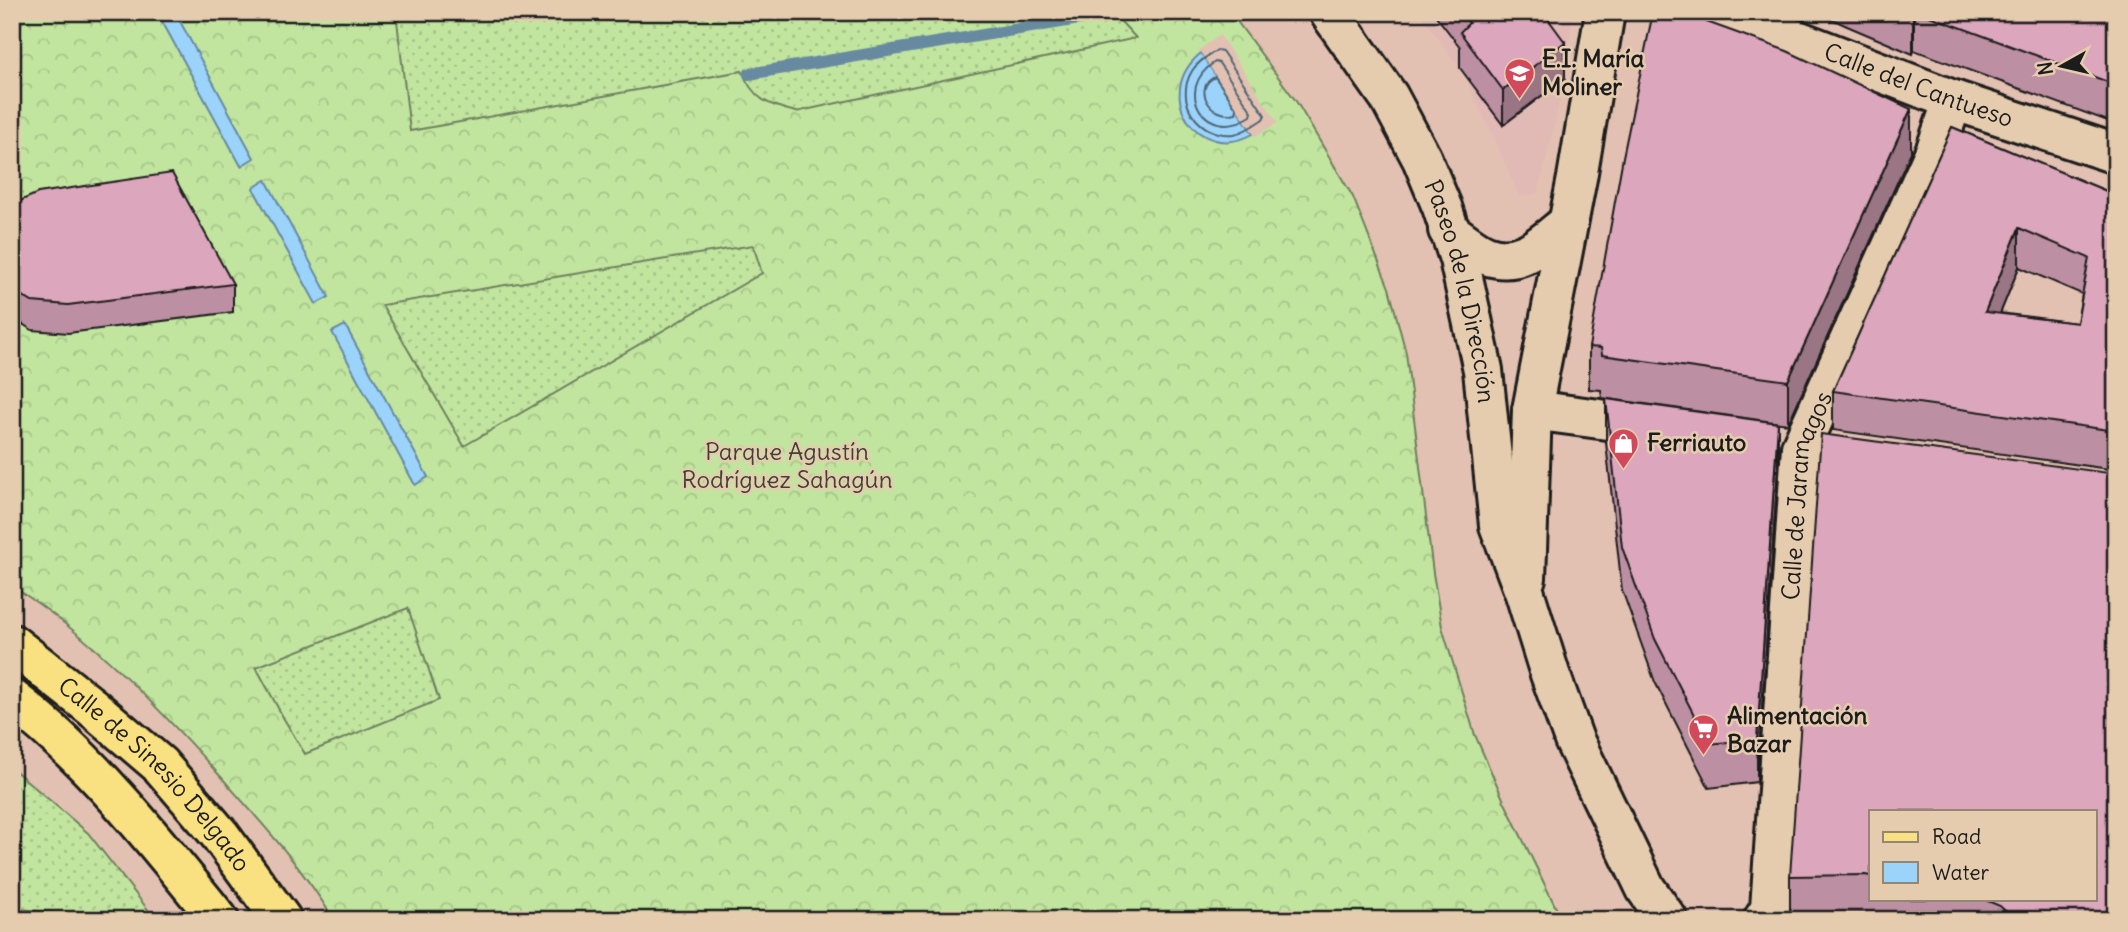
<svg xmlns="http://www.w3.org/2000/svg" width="2128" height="932" viewBox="0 0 2128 932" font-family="Delius,sans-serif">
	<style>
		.built { fill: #e1b9b5 }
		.forest { fill: url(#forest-crowns); stroke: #6e805e; stroke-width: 2 }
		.garden { fill: url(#garden-dots); stroke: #6e805e; stroke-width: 2 }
		.water { fill: #9bd3fa; stroke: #688aa1; stroke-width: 2 }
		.pier { fill: #e3c1b2 }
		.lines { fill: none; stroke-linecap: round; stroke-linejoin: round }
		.shore { stroke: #4f6575; stroke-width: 2 }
		.stream { stroke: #688aa1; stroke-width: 12 }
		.minor-casing { stroke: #1c1c1c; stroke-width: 44 }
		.major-casing { stroke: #1c1c1c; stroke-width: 44 }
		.minor { stroke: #e6ccae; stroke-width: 38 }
		.major { stroke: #f9e181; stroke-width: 38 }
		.wall { fill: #bd8fa3; stroke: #1c1c1c; stroke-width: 2; fill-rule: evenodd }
		.shaded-wall { fill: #9a7484; stroke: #1c1c1c; stroke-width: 2 }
		.building { fill: #dca6bd; stroke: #1c1c1c; stroke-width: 2; fill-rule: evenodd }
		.labels { text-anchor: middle; stroke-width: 5; stroke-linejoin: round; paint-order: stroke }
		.poi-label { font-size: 24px; font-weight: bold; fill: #1c1c1c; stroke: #e6ccae; text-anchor: start }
		.street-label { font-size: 24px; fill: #1c1c1c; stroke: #e6ccae }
		.park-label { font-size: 24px; fill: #3d4436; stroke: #e6ccae }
	</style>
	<defs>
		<pattern id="forest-crowns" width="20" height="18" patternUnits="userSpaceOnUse" patternTransform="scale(1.75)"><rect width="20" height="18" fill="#c1e59f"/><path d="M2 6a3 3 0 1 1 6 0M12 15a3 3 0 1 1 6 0" fill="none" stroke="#a5c488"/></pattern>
		<pattern id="garden-dots" width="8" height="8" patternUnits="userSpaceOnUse" patternTransform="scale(1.75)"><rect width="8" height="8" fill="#c1e59f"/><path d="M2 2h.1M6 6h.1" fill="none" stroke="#a5c488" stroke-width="1.8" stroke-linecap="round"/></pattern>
	</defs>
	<rect width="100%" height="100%" fill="#e3c1b2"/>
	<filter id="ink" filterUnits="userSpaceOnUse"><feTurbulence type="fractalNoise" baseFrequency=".0143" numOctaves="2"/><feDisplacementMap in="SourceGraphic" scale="14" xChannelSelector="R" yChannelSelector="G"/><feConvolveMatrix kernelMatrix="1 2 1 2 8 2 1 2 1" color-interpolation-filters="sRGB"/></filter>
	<g filter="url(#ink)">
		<polygon class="built" points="1419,12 1573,12 1565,78 1538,193 1519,197 1498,146 1460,68"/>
		<path class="forest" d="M12 12H1230L1296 101 1353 197 1389 288 1406 353 1433 573 1442 627 1475 735 1504 801 1562 920H334C303 868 261 822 221 777 160 709 90 635 12 586Z"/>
		<g class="garden">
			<path d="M396 12H1112L1136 38 796 112C767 105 753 99 742 71L410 131Z"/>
			<polygon points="753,245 762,273 464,446 382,305"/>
			<polygon points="408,608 439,700 305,754 284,719 256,667"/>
			<polygon points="12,768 88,833 156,920 117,920 12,908"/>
		</g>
		<g class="water">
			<polygon points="157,12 175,12 254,158 241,166"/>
			<path d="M1201 53 1253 134C1199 164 1150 95 1201 53Z"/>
			<polygon points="266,180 329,297 316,304 253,188"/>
			<polygon points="345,325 428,477 415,485 332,332"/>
		</g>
		<polygon class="pier" points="1220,35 1278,123 1255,136 1199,50"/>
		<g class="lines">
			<g class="shore">
				<path d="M1217 50 1222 51 1265 115 1263 119C1254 125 1245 132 1234 134 1200 138 1173 102 1192 71 1197 62 1208 56 1217 50Z"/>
				<path d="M1215 62 1219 63 1252 112 1251 116C1207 144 1171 91 1215 62Z"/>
				<path d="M1215 77 1237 109 1236 113C1210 120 1192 87 1215 77Z"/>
			</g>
			<polyline class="stream" points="749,74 1109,14"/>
			<defs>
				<g id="minor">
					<path id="s1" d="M1329 12 1389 97 1422 159 1442 207 1459 259 1483 370 1499 525 1525 594 1550 674 1574 740 1646 889 1668 920"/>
					<path id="s2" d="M1724 12 1953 100 2116 154"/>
					<path d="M1448 230C1460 238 1473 250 1486 255 1521 268 1543 243 1568 223"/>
					<polyline points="1532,410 1660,427"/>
					<polyline points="1526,578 1532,410 1577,178 1605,12"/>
					<path id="s3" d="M1763 920 1770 909 1801 447 1936 149 1953 100"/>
				</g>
				<g id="major">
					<path id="s4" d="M12 644 92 707 160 765 220 835 282 920"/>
					<path d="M12 699C91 759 157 843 219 920"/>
				</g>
			</defs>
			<use href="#minor" class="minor-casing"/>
			<use href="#major" class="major-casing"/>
			<use href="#minor" class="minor"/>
			<use href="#major" class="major"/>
		</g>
		<g class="wall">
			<polygon points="1433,12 1543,12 1565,78 1503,125 1460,68 1460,47"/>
			<polygon points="1817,12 2116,12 2116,124 1914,50 1913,54 1847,26"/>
			<path d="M1952 127 2116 195V470L1833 430V391ZM2019 267 2082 294 2077 323 2000 313Z"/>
			<polygon points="1911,152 1788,424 1602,398 1601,390 1589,389 1589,347"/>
			<polygon points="12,210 233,284 233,312 68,333 32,330 16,320 12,316"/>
			<polygon points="1606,399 1778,467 1757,782 1709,788 1655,682 1622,590 1606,443"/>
			<path d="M2113 475 2116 920H1901L1865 914 1790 915V876ZM1871 811 2095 899H1871Z"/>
		</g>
		<g class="shaded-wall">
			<polygon points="1914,12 1914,50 1913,54 1913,14"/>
			<polygon points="1565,42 1565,78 1503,125 1503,90"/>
			<polygon points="1911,109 1911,152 1788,424 1788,381"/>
			<polygon points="2019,228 2019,267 1985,351 1985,312"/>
			<polygon points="1778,423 1778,467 1757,782 1757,739"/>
		</g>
		<g class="building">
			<polygon points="1461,12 1543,12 1565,42 1503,90 1460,32 1469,23"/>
			<polygon points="1653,12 1679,12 1787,51 1911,109 1788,381 1602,355 1601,348 1589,347 1623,157"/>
			<polygon points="1919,12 2116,12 2116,85"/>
			<path d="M1952 127 2116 195V431L1833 391ZM2019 228 2089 258 2077 323 1985 312Z"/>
			<polygon points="172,173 233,284 68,305 32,302 16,292 12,288 12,210 22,200 38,193"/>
			<polygon points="1606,399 1778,423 1757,739 1709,744 1655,639 1622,547"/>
			<polygon points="1821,434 2116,474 2116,920 2015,920 2000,906 1983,899 2095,899 2095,811 1871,811 1871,876 1865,875 1790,876"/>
		</g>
	</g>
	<defs>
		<symbol id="school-pin" viewBox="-11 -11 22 30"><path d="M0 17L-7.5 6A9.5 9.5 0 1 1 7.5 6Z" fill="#d1495b" stroke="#e6ccae"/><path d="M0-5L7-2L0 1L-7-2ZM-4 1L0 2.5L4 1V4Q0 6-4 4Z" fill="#fff"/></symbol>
		<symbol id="shop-pin" viewBox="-11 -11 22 30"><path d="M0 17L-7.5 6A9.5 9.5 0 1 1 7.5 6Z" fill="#d1495b" stroke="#e6ccae"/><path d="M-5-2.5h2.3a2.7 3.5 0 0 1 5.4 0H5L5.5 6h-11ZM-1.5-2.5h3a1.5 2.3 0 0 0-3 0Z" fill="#fff"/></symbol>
		<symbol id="supermarket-pin" viewBox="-11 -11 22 30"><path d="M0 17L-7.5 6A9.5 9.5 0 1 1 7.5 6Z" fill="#d1495b" stroke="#e6ccae"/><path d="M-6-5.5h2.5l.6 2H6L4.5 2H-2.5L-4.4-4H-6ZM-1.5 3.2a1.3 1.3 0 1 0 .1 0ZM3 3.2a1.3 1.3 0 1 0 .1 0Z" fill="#fff"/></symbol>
	</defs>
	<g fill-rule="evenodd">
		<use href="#school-pin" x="1502" y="56" width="35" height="47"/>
		<use href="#shop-pin" x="1606" y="426" width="35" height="47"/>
		<use href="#supermarket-pin" x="1686" y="712" width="35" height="47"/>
	</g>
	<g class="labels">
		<g class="poi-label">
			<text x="1542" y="67">E.I. María<tspan x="1542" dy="28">Moliner</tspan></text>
			<text x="1647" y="451">Ferriauto</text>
			<text x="1727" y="724">Alimentación<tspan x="1727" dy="28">Bazar</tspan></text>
		</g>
		<g class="street-label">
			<text dy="8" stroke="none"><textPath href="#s2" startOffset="208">Calle del Cantueso</textPath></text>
			<text dy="8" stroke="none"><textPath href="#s1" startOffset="313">Paseo de la Dirección</textPath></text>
			<text dy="8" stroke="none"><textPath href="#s3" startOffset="429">Calle de Jaramagos</textPath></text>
			<text dy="8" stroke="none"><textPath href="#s4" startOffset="194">Calle de Sinesio Delgado</textPath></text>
		</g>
		<g class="park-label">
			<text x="787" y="460">Parque Agustín<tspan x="787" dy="28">Rodríguez Sahagún</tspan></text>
		</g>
	</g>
	<rect width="2128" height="932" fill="none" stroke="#e6ccae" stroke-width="42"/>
	<rect x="21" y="21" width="2086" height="890" fill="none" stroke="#1c1c1c" stroke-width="2.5" filter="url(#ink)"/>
	<rect x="1869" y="810" width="228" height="91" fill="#e6ccae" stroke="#958674" stroke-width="2"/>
	<rect x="1883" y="832" width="35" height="10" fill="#f9e181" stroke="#958674" stroke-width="2"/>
	<text x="1932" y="844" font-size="21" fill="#1c1c1c">Road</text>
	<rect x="1883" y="862" width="35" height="21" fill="#9bd3fa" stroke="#958674" stroke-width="2"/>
	<text x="1932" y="880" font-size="21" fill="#1c1c1c">Water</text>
	<g transform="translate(2062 66) rotate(262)" stroke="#e6ccae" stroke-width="5" paint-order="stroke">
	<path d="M0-5L12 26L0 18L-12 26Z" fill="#1c1c1c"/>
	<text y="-10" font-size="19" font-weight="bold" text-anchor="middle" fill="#1c1c1c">N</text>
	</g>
</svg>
